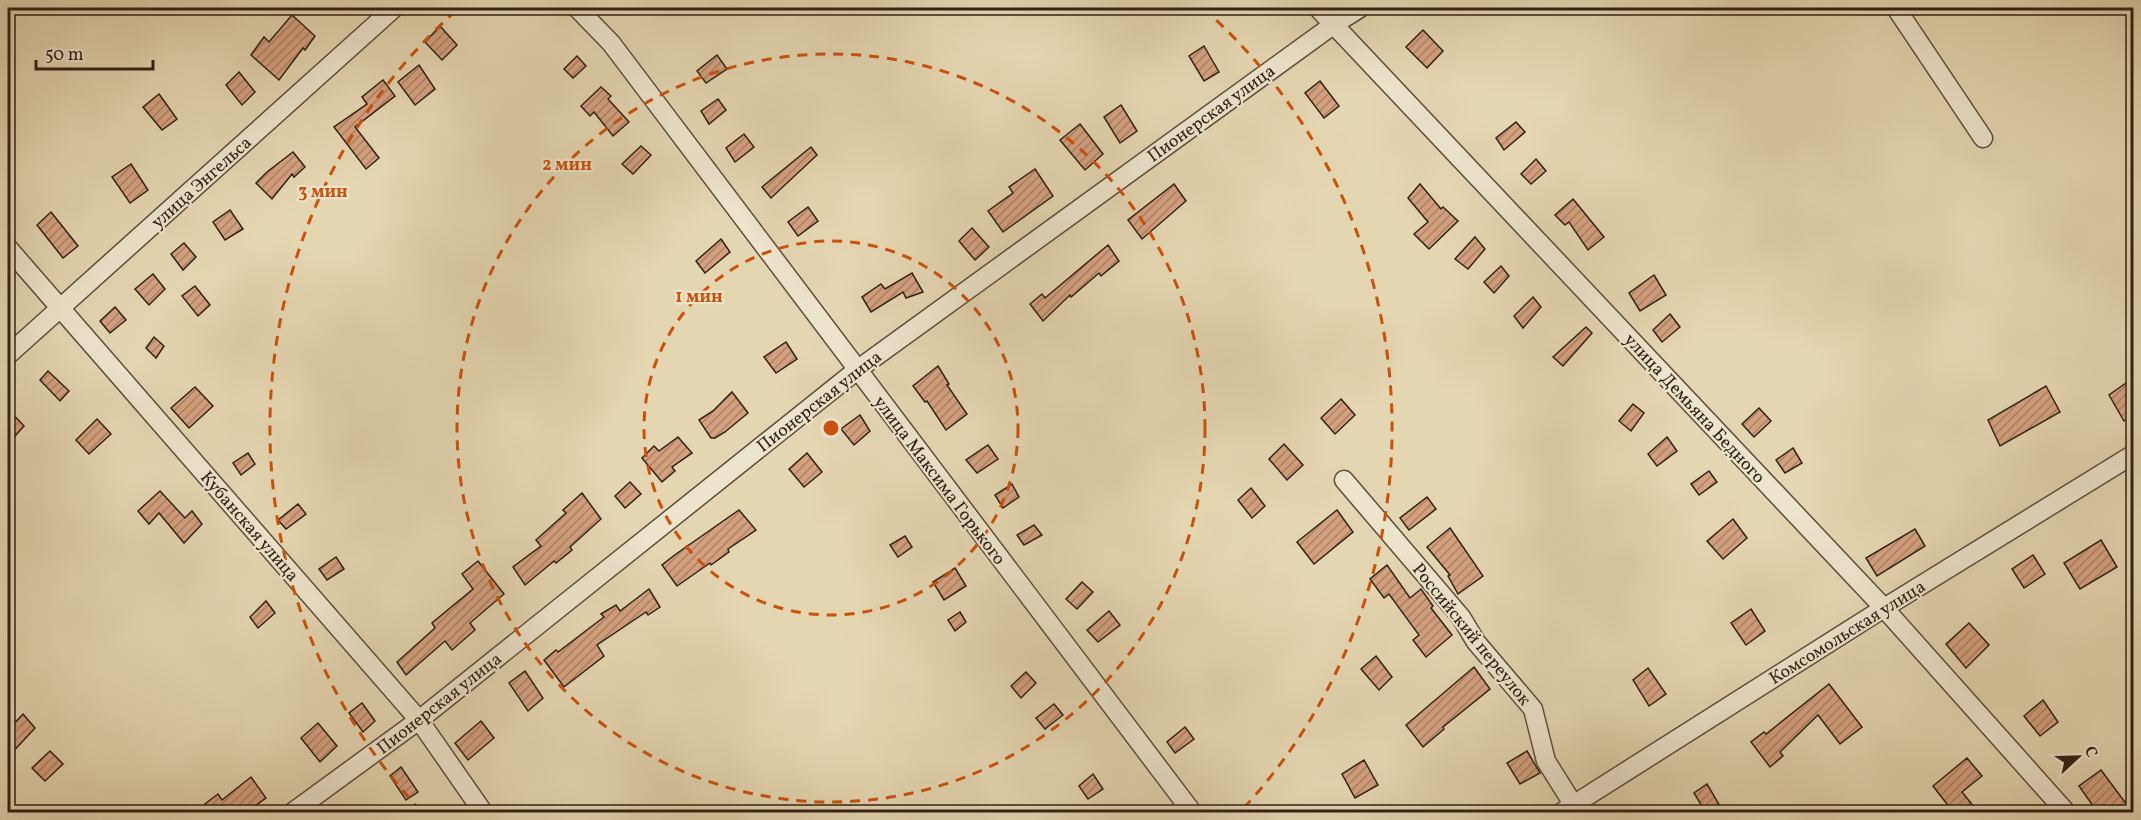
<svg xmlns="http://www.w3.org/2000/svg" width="2141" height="820" viewBox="0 0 2141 820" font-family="Vollkorn,serif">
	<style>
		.building { fill: url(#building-hatch); stroke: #302115; stroke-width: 1.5 }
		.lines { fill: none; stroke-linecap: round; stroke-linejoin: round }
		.minor-casing { stroke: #5d4e3c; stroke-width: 21 }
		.minor { stroke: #ede4cc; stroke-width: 18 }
		.ring { fill: none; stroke: #cc510d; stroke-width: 3; stroke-dasharray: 10 8 }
		.labels { text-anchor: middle; stroke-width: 4.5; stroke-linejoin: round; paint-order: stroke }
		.street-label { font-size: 18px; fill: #302115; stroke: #ede4cc }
		.centre { fill: #cc510d; stroke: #ede4cc; stroke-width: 3 }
		.ring-label { font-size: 18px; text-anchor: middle; font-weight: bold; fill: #cc510d; stroke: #ede4cc; stroke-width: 4.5; stroke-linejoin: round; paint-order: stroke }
	</style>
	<defs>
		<pattern id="building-hatch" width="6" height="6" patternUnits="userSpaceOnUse" patternTransform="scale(1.5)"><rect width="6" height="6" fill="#d4a17f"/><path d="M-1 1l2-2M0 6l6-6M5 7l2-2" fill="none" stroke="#ac8367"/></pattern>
	</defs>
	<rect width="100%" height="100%" fill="#e4d6b1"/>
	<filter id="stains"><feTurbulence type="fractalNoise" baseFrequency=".00333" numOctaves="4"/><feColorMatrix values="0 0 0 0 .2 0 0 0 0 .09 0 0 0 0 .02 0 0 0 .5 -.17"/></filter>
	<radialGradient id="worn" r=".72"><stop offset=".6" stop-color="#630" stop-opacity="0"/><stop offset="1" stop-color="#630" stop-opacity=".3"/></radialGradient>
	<g class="building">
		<polygon points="292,15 315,36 305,50 303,48 279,80 251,55 264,37 269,42"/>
		<polygon points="440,26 457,45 442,60 425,42"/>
		<polygon points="1423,30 1443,51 1427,68 1406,47"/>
		<polygon points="1204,46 1219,72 1204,81 1189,56"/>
		<polygon points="717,55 727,69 706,83 697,71"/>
		<polygon points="577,56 586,66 573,78 564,69"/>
		<polygon points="419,65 435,89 415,105 398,82"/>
		<polygon points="239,72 255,92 242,105 226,85"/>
		<polygon points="383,80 395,96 355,127 379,158 366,169 334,127 367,104 362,97"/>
		<polygon points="1320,81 1339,106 1324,118 1305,93"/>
		<polygon points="601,87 611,96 608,99 629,122 613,136 594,112 590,116 581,106"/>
		<polygon points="159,94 177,119 162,130 143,107"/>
		<polygon points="718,99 726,110 709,124 701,111"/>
		<polygon points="1121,105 1137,131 1120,143 1104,117"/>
		<polygon points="1516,122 1525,132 1504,150 1496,138"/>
		<polygon points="1080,124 1103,154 1085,170 1060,140"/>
		<polygon points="744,134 754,147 735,162 726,148"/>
		<polygon points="641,146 651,155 633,174 622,164"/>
		<polygon points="811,147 817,155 771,198 762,187"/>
		<polygon points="293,152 305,167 294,177 292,174 272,199 256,183 267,172"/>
		<polygon points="1536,159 1546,171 1531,184 1521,174"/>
		<polygon points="131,164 148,190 130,203 112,177"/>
		<polygon points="1035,169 1053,196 1003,232 988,211 1013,193 1009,187"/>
		<polygon points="1174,184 1186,201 1142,239 1128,220"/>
		<polygon points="1420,184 1441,209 1443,207 1458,221 1429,249 1414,234 1428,222 1408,198"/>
		<polygon points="1573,199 1604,237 1588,250 1569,222 1565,225 1555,215"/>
		<polygon points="808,207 818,221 798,236 788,222"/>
		<polygon points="230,210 243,229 225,240 213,222"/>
		<polygon points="51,212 78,246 63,258 37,225"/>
		<polygon points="972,228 989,247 975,260 959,241"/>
		<polygon points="1475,237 1485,249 1468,269 1455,259"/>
		<polygon points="721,239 730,252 705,273 696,261"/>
		<polygon points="184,243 196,257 183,270 171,254"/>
		<polygon points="1108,245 1119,261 1101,276 1099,273 1071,297 1070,295 1043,321 1030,304 1042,294 1045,298"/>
		<polygon points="1501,266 1509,276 1494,293 1484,282"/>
		<polygon points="912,273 923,292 906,298 903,292 871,312 862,297 881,284 885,289"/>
		<polygon points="153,274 165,289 149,305 135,289"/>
		<polygon points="1654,275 1666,295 1640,311 1629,293"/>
		<polygon points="195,286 210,305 198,316 182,296"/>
		<polygon points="1533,297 1541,307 1523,328 1514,316"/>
		<polygon points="115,307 126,320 110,333 100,321"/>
		<polygon points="1670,314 1680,327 1662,342 1653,330"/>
		<polygon points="1586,327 1592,333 1563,366 1553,357"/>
		<polygon points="154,337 164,346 156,358 146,348"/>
		<polygon points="786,342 797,359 776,373 764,357"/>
		<polygon points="938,366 949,384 947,385 967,414 946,430 927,401 925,402 913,386"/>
		<polygon points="48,371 69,391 60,401 40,380"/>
		<polygon points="2126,383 2133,396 2133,415 2124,421 2109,395"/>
		<polygon points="2046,386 2060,412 2000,446 1988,420"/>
		<polygon points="195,387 213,406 189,428 171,408"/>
		<polygon points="732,392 748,413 725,432 715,438 711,438 699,420 713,411"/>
		<polygon points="1341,399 1355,415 1335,434 1321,418"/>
		<polygon points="1633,404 1644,413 1631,431 1619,421"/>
		<polygon points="1759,408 1771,421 1754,437 1742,424"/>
		<polygon points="8,409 24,426 8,444"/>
		<polygon points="860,415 870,431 854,445 841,429"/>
		<polygon points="97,419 111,434 89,454 76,440"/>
		<polygon points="678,437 692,453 672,467 675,471 662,482 642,458 654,446 659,451"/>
		<polygon points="1667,437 1677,451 1657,466 1648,454"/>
		<polygon points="1284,444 1303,465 1287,480 1269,459"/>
		<polygon points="988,445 998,459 977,473 966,460"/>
		<polygon points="1793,448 1802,463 1785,473 1776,460"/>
		<polygon points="248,453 255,464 241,475 233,463"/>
		<polygon points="807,453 822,472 804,487 789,469"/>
		<polygon points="1709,471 1717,482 1699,495 1691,484"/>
		<polygon points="630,482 641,494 625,508 615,496"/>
		<polygon points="1012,484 1019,497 1003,508 995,495"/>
		<polygon points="1251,488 1265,506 1252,518 1238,500"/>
		<polygon points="160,491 185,518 192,511 202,524 184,543 159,513 149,524 138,511"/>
		<polygon points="582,493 601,519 570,547 572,550 556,563 554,561 525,585 513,567 541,546 536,540 566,513 563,510"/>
		<polygon points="1427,497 1436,509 1409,530 1400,518"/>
		<polygon points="298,504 306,514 286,529 278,520"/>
		<polygon points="739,510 756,530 728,549 729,552 711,565 710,563 677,586 662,565 676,554"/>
		<polygon points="1337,510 1353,532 1314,564 1297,542"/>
		<polygon points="1733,519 1747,538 1723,559 1707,541"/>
		<polygon points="1034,525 1042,535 1024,545 1017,535"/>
		<polygon points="1450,528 1483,576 1458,594 1448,576 1450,575 1427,547"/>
		<polygon points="1915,529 1925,546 1877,576 1866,558"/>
		<polygon points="905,536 912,547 898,557 890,545"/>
		<polygon points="2101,540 2117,567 2080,589 2064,563"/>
		<polygon points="2033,555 2045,574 2024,588 2012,569"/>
		<polygon points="336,557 344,569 327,580 319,569"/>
		<polygon points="478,561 504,594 470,623 475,630 452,650 445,641 406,675 397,662 435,628 432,623 473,589 462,574"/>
		<polygon points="1387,565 1410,598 1421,589 1433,606 1431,608 1452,635 1426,657 1413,640 1419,635 1389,594 1384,598 1370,579"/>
		<polygon points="955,568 966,586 944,600 933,582"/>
		<polygon points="1082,582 1093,592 1077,609 1066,599"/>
		<polygon points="649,589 660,607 648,615 646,612 597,645 604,656 564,687 544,660 556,650 558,652 604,617 601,614 616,605 620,611"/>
		<polygon points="266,601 275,613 258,628 250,617"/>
		<polygon points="1751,609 1765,631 1746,645 1731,623"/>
		<polygon points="1109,611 1120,625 1098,642 1087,630"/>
		<polygon points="960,612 966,622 955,631 948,620"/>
		<polygon points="1969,623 1989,645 1966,668 1946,644"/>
		<polygon points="1376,656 1392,677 1379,690 1361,669"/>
		<polygon points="1474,667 1490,689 1443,727 1444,729 1423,747 1406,725"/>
		<polygon points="1648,668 1666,694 1649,706 1633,680"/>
		<polygon points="525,671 543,698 528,711 509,683"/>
		<polygon points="1026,672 1036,683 1021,698 1011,686"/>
		<polygon points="1829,684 1862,727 1840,744 1818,715 1780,752 1783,756 1770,767 1751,742 1764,732 1766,734"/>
		<polygon points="2043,700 2058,722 2040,736 2024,716"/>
		<polygon points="362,703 375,721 363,732 349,713"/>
		<polygon points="1054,704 1063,715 1045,729 1036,718"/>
		<polygon points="23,714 35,728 8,757 8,730"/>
		<polygon points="481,721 494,738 468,760 455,743"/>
		<polygon points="318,723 337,746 320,762 301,738"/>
		<polygon points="1185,727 1194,739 1175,753 1167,742"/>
		<polygon points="50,751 63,764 45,781 32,768"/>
		<polygon points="1527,751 1540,773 1520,784 1507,763"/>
		<polygon points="1967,758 1982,776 1962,792 1979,813 1954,813 1933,786"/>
		<polygon points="1364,760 1378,785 1355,798 1342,774"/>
		<polygon points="401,767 418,792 406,800 390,776"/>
		<polygon points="2101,770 2133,813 2098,813 2079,786"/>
		<polygon points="1093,774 1103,789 1088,799 1079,786"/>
		<polygon points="251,777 266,798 245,813 207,813 209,811 205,804 218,794 222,800"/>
		<polygon points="1707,784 1724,813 1706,813 1694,793"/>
	</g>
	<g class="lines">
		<defs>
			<g id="minor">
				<polyline points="577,8 611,43 1192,812"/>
				<polyline points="1318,8 1884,608 2066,812"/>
				<polyline points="1896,8 1983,138"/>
				<polyline points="8,248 419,720 483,812"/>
				<polyline points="8,355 394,8"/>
				<polyline points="1344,480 1461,617 1476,642 1533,709 1546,761 1573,804"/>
				<polyline points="293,812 419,720 857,370 1333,25 1360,8"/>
				<polyline points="1562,812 1884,608 2134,454"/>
			</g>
		</defs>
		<use href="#minor" class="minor-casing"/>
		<use href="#minor" class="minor"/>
	</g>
	<g class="ring">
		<circle cx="831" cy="428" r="187"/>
		<circle cx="831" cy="428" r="374"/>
		<path d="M421 811A561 561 0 0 1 459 8M1203 8A561 561 0 0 1 1241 811"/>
	</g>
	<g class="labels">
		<g class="street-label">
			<text transform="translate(1211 113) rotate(-36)" y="6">Пионерская улица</text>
			<text transform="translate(201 182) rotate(-42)" y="6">улица Энгельса</text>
			<text transform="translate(819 401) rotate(-38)" y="6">Пионерская улица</text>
			<text transform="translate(1695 408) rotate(47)" y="6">улица Демьяна Бедного</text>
			<text transform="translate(940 480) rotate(53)" y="6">улица Максима Горького</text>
			<text transform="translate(250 526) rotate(49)" y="6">Кубанская улица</text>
			<text transform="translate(1847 632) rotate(-32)" y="6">Комсомольская улица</text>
			<text transform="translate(1472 634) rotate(51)" y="6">Российский переулок</text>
			<text transform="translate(439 703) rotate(-38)" y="6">Пионерская улица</text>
		</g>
	</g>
	<circle cx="831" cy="428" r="9" class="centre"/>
	<g class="ring-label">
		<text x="567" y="170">2 мин</text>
		<text x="323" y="197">3 мин</text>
		<text x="699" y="302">1 мин</text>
	</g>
	<rect width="2141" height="820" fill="none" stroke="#e4d6b1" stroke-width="30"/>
	<rect x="9" y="9" width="2123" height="802" fill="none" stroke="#302115" stroke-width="3"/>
	<rect x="15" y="15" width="2111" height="790" fill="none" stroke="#302115" stroke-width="1.5"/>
	<g transform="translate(2078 757) rotate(68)" stroke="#ede4cc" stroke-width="4.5" paint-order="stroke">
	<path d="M0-4.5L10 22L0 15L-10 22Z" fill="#302115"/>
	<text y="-9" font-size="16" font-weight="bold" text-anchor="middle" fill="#302115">С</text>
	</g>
	<path d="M36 60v9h117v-9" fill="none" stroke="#302115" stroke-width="3"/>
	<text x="45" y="60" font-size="18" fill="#302115" stroke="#ede4cc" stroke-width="4.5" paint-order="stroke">50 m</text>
	<rect width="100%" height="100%" filter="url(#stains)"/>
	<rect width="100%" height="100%" fill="url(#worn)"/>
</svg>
